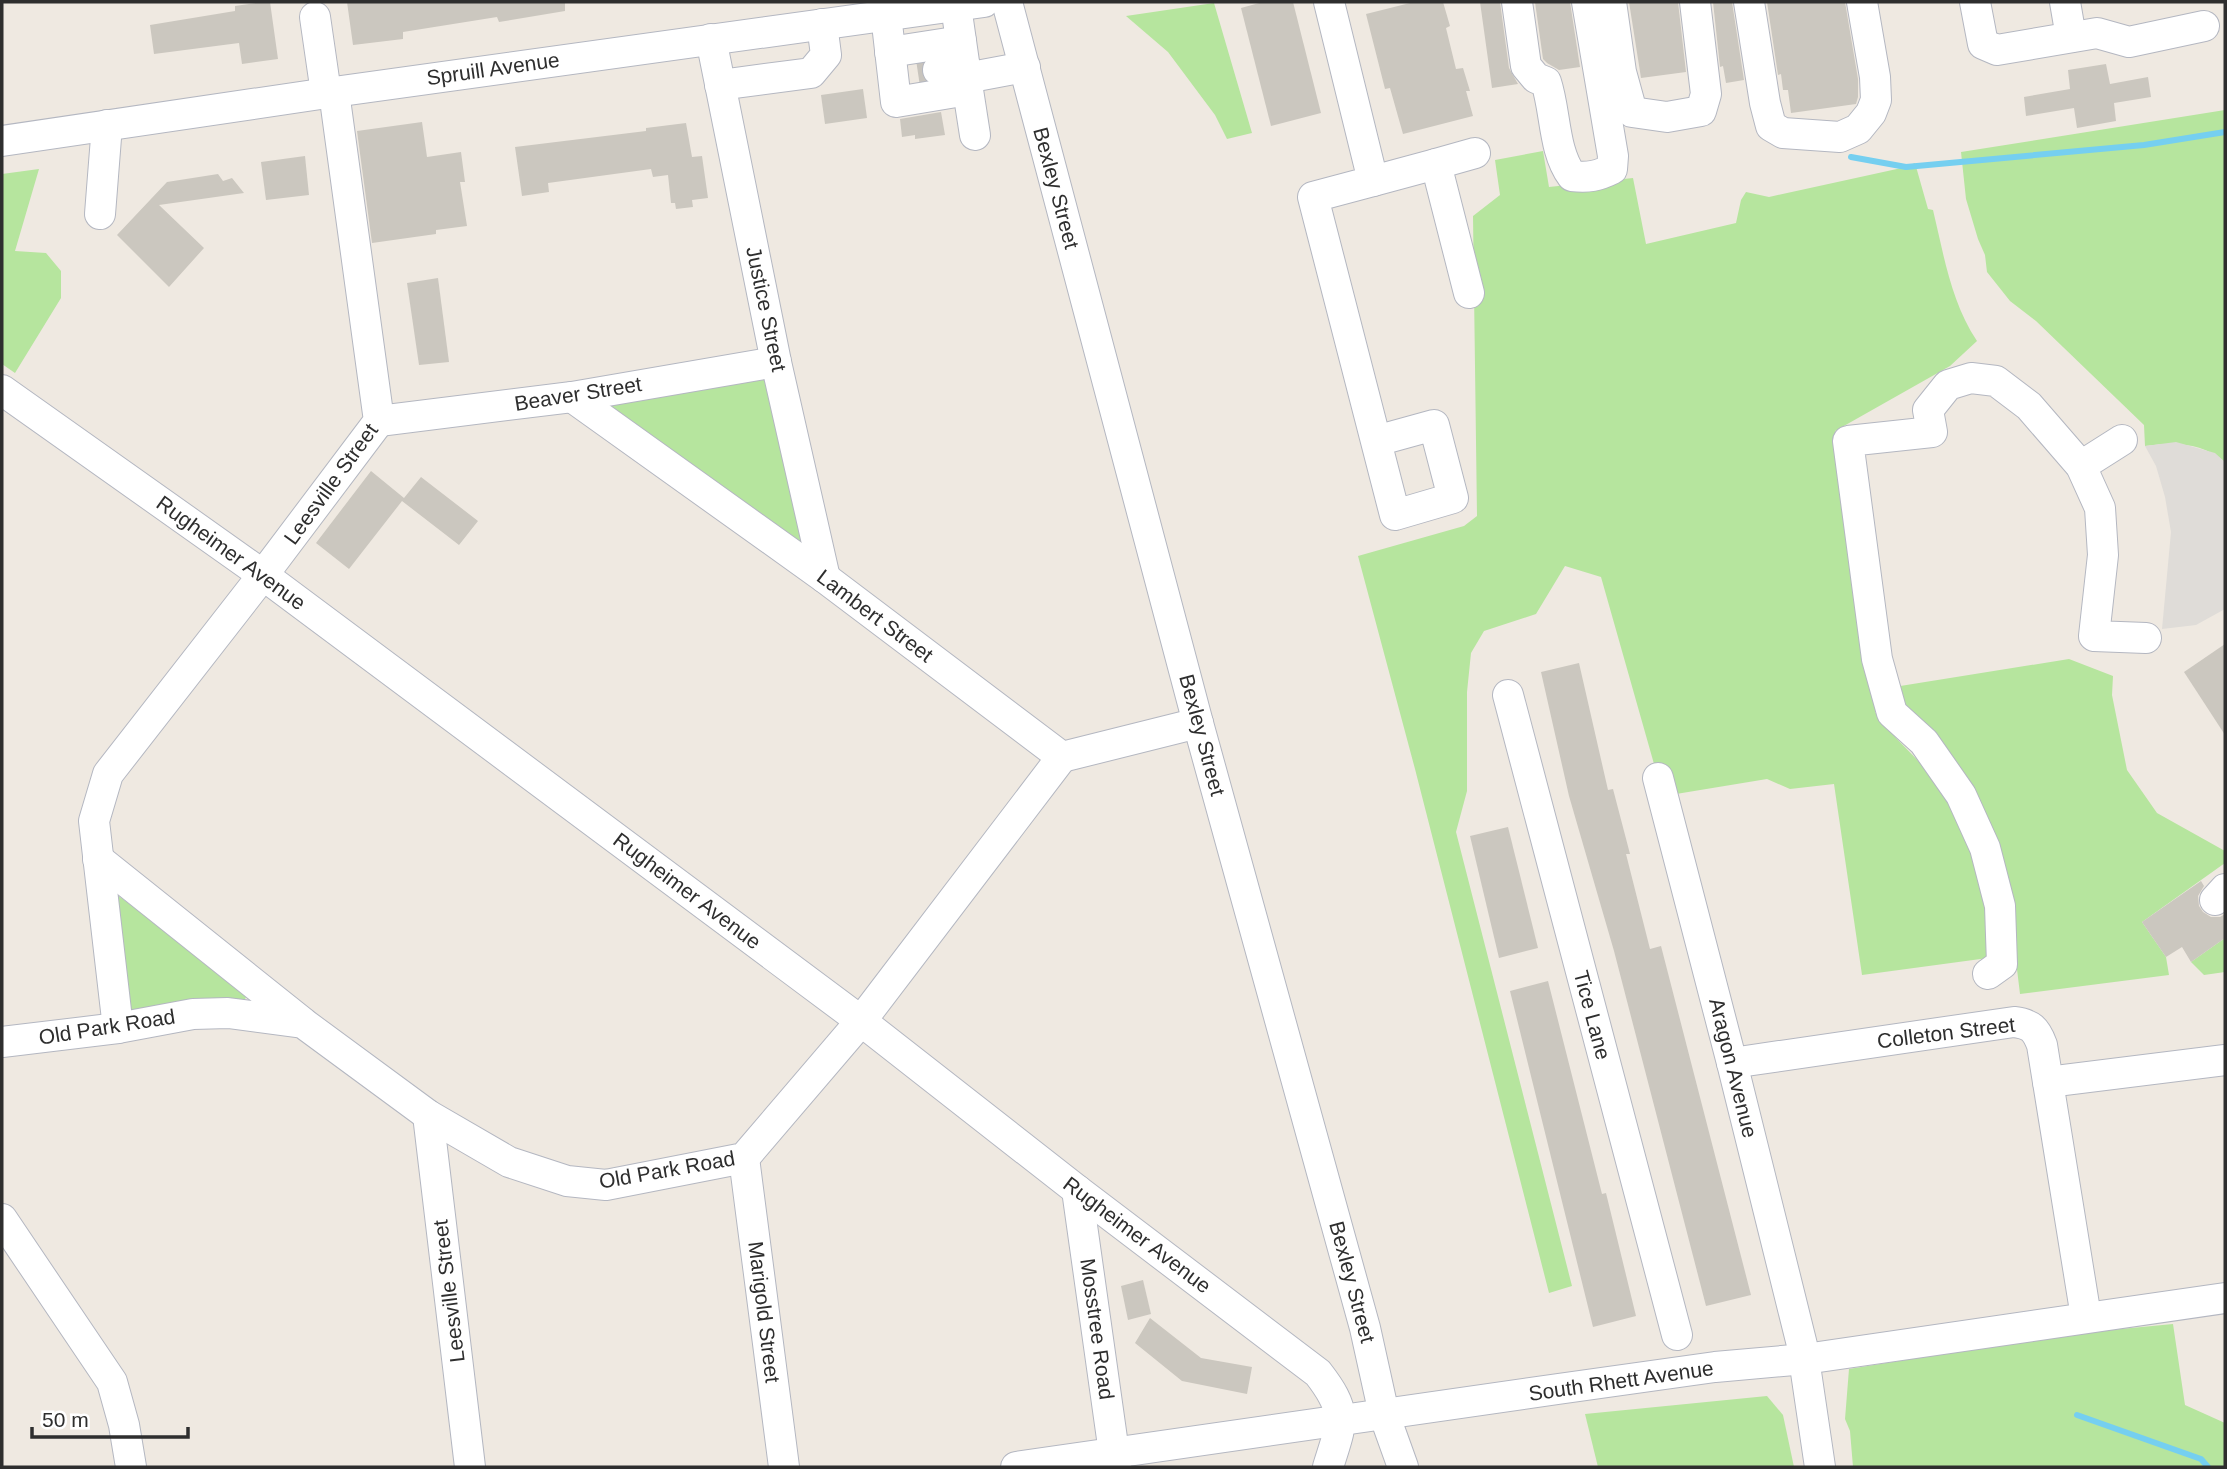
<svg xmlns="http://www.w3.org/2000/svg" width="2227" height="1469" viewBox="0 0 2227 1469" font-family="Helvetica,sans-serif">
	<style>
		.green { fill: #b6e59e }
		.plaza { fill: #dfdcd8 }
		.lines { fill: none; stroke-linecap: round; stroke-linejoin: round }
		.stream { stroke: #75cff0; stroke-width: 6 }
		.building { fill: #cbc7bf }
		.minor-tunnel { stroke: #c8c4bd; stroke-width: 30; stroke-dasharray: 30 15; stroke-linecap: butt }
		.minor-casing { stroke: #b4b7c1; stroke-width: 32 }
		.minor { stroke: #fff; stroke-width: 30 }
		.labels { text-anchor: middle; stroke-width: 5; stroke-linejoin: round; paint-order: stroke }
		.street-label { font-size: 21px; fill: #2e2e2e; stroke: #fff }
	</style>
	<rect width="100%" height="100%" fill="#efe9e1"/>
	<g class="green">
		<polygon points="1214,3 1252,133 1227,139 1215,115 1168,52 1126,16"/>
		<path d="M2225 110V462C2201 442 2174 442 2145 446L2144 425 2036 321 2010 301 1987 272 1985 255 1978 239 1966 199 1961 152Z"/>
		<path d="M1543 151 1549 187 1633 178 1646 244 1736 223 1741 200 1746 192 1769 197 1906 167 1915 163 1928 209 1933 210C1944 256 1951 302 1977 341L1950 366 1835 431 1875 690V712L1896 738 1928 771 1953 808 1969 847 1989 911 1988 958 1862 975 1834 784 1790 789 1767 779 1670 795 1658 778 1601 577 1565 566 1536 614 1484 631 1471 653 1467 692V791L1456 832 1572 1286 1549 1293 1415 769 1358 556 1464 526 1477 516 1473 216 1500 195 1495 160Z"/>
		<polygon points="39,169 15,251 46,253 61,271 61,298 15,373 2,364 2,174"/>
		<polygon points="757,380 766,380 811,554 592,401"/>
		<polygon points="2069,659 2113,676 2112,695 2127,770 2157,813 2225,851 2225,863 2142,922 2166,957 2169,975 2020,994 2004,862 1978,799 1897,701 1894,687"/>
		<polygon points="112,889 120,897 245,988 246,997 243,1004 127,1016"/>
		<polygon points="2225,938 2225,972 2204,975 2191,962"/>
		<polygon points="2173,1324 2185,1405 2225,1423 2225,1467 1853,1467 1850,1431 1845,1419 1849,1369 2058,1335"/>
		<polygon points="1767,1396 1783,1415 1794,1467 1598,1467 1585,1414"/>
	</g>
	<polygon class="plaza" points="2176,442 2215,453 2225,462 2225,609 2196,625 2162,629 2171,532 2165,497 2156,466 2145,446"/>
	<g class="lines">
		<g class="stream">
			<polyline points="1851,157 1906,167 2144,145 2225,132"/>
			<polyline points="2077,1415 2201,1459 2208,1467"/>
		</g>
	</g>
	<g class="building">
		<polygon points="262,2 270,2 278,59 242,64 239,43 154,54 150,25 235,11 235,6"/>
		<polygon points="347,2 565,2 565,11 499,22 497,17 403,32 403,39 353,45"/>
		<polygon points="1263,2 1293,2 1321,113 1271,126 1241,8"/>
		<polygon points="1414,2 1443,2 1450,26 1446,28 1456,69 1463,68 1470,91 1466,91 1473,116 1403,134 1390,88 1385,89 1366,14"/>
		<polygon points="1480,2 1500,2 1509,68 1518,84 1492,88"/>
		<polygon points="1535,2 1570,2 1580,67 1559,70 1547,63 1543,59"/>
		<polygon points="1629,2 1678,2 1686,72 1641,78"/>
		<polygon points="1713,2 1732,2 1744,80 1726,83 1723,66 1720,67"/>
		<polygon points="1767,2 1845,2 1858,79 1858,97 1856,104 1791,113 1788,90 1783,90 1781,74 1778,75"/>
		<polygon points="2106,64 2110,84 2148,77 2151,97 2114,103 2116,121 2077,128 2074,108 2026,116 2024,97 2070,89 2068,70"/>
		<polygon points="863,89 867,118 825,124 821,95"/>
		<polygon points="941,112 945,135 915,139 915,135 902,137 900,119"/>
		<polygon points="422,122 427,157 461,152 465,182 460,182 467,226 436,230 436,234 372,243 357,131"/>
		<polygon points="686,123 692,157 702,156 708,198 692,200 693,207 676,209 675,203 671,203 668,175 653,177 651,169 548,183 549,192 522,196 515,147 646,131 646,128"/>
		<polygon points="305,156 309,195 266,200 261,162"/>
		<polygon points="218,174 223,181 232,178 244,193 159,205 204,248 169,287 117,235 167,182"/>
		<polygon points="438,278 449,362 419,365 407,283"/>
		<polygon points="371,471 404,498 421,477 478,521 459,545 402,501 349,569 316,543"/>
		<polygon points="2225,644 2225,735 2184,672"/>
		<polygon points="1579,663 1608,790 1613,789 1630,854 1626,854 1650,949 1661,946 1751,1295 1706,1306 1614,951 1569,796 1541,672"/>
		<polygon points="1508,827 1538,948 1499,958 1470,836"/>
		<polygon points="2201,881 2204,886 2198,896 2199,906 2203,912 2211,917 2220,917 2225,914 2225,938 2191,962 2182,947 2166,957 2142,922"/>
		<polygon points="1548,981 1602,1194 1606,1193 1636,1316 1593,1327 1510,991"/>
		<polygon points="1143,1280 1151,1314 1128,1320 1121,1286"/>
		<polygon points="1150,1318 1201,1358 1252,1367 1247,1394 1182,1381 1135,1343"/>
	</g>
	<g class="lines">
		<polyline class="minor-tunnel" points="918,73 938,70"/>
		<defs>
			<g id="minor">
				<polyline points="1007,2 1198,723 1365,1328 1384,1414 1403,1467"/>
				<polyline points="1329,2 1373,181 1313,197 1395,515 1453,498 1434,425 1376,441"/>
				<path d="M1517 2 1526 66 1536 78 1546 82C1556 112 1553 150 1572 176 1588 178 1598 176 1612 169L1613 156 1587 2"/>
				<polyline points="1611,2 1621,72 1632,112 1667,117 1701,111 1706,94 1695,2"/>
				<polyline points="1749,2 1765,103 1771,126 1783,133 1840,137 1858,129 1871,113 1876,100 1875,77 1862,2"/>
				<polyline points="1975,2 1983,44 1997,50 2097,33 2129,42 2204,26"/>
				<polyline points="2065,2 2071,37"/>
				<polyline points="886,15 896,102 968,90 956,6"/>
				<polyline points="315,17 326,93"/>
				<polyline points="711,39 776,362 825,578"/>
				<polyline points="890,52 961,41"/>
				<polyline points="938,70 965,66"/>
				<polyline points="966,78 1025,67"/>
				<polyline points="720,85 811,73 826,55 822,24"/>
				<polyline points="968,90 975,135"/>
				<polyline points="2,141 334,92 984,2"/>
				<polyline points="1436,164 1475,153"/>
				<polyline points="1373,181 1436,164 1469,293"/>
				<polyline points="100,214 107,125"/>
				<path d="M2 390 263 575 861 1021 1077 1190 1318 1373C1349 1413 1342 1422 1328 1467"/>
				<polyline points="572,397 825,578 1062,757 1198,723"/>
				<polyline points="379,421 572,397 776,362"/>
				<polyline points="2081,466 2122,440"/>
				<polyline points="1508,695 1677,1335"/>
				<polyline points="1658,778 1732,1063 1802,1345 1820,1467"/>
				<polyline points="98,859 302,1022"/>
				<polyline points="2215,900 2225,889"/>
				<polyline points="1988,974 2002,964 2000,906 1985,848 1961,795 1924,742 1892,713 1877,659 1848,441 1932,432 1928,410 1948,385 1971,378 1996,381 2029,406 2081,466 2100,508 2103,555 2094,636 2146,638"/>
				<polyline points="118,1028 94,821 108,774 263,575 379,421 334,92"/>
				<polyline points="2,1042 118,1028 193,1014 228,1013 303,1023 428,1115 509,1162 567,1181 606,1185 744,1158 861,1021 1062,757"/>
				<path d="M1732 1063 2014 1022C2031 1024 2036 1029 2042 1045L2086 1317"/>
				<polyline points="2048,1082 2225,1060"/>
				<polyline points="428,1115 470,1467"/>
				<polyline points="744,1158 784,1467"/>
				<polyline points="1077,1190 1116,1467"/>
				<polyline points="2,1219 112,1382 124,1425 131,1467"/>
				<polyline points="1016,1467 1558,1389 1715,1367 1805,1359 2225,1298"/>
			</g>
		</defs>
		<use href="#minor" class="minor-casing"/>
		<use href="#minor" class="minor"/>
	</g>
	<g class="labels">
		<g class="street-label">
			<text transform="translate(493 69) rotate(-8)" y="7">Spruill Avenue</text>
			<text transform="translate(1056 188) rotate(75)" y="7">Bexley Street</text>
			<text transform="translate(766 309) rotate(78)" y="7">Justice Street</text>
			<text transform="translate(578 394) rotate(-9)" y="7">Beaver Street</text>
			<text transform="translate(331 484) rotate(-54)" y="7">Leesville Street</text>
			<text transform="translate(231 553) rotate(36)" y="7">Rugheimer Avenue</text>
			<text transform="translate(875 616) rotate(37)" y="7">Lambert Street</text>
			<text transform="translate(1202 735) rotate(75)" y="7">Bexley Street</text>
			<text transform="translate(687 891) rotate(37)" y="7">Rugheimer Avenue</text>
			<text transform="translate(1592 1015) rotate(75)" y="7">Tice Lane</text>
			<text transform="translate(107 1027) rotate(-9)" y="7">Old Park Road</text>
			<text transform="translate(1946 1033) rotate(-7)" y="7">Colleton Street</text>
			<text transform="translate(1733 1068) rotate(76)" y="7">Aragon Avenue</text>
			<text transform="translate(667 1170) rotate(-10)" y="7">Old Park Road</text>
			<text transform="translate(1137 1235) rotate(37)" y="7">Rugheimer Avenue</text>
			<text transform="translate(1352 1282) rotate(75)" y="7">Bexley Street</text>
			<text transform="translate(449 1291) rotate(-97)" y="7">Leesville Street</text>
			<text transform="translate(764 1312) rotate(83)" y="7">Marigold Street</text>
			<text transform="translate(1097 1329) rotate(82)" y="7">Mosstree Road</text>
			<text transform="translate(1621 1381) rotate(-8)" y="7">South Rhett Avenue</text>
		</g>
	</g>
	<rect width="2227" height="1469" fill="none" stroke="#2e2e2e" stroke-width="7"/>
	<path d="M32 1427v10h156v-10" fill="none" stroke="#2e2e2e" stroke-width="3.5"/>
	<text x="42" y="1427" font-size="21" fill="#2e2e2e" stroke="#ffffff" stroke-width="5" paint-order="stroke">50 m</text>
</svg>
